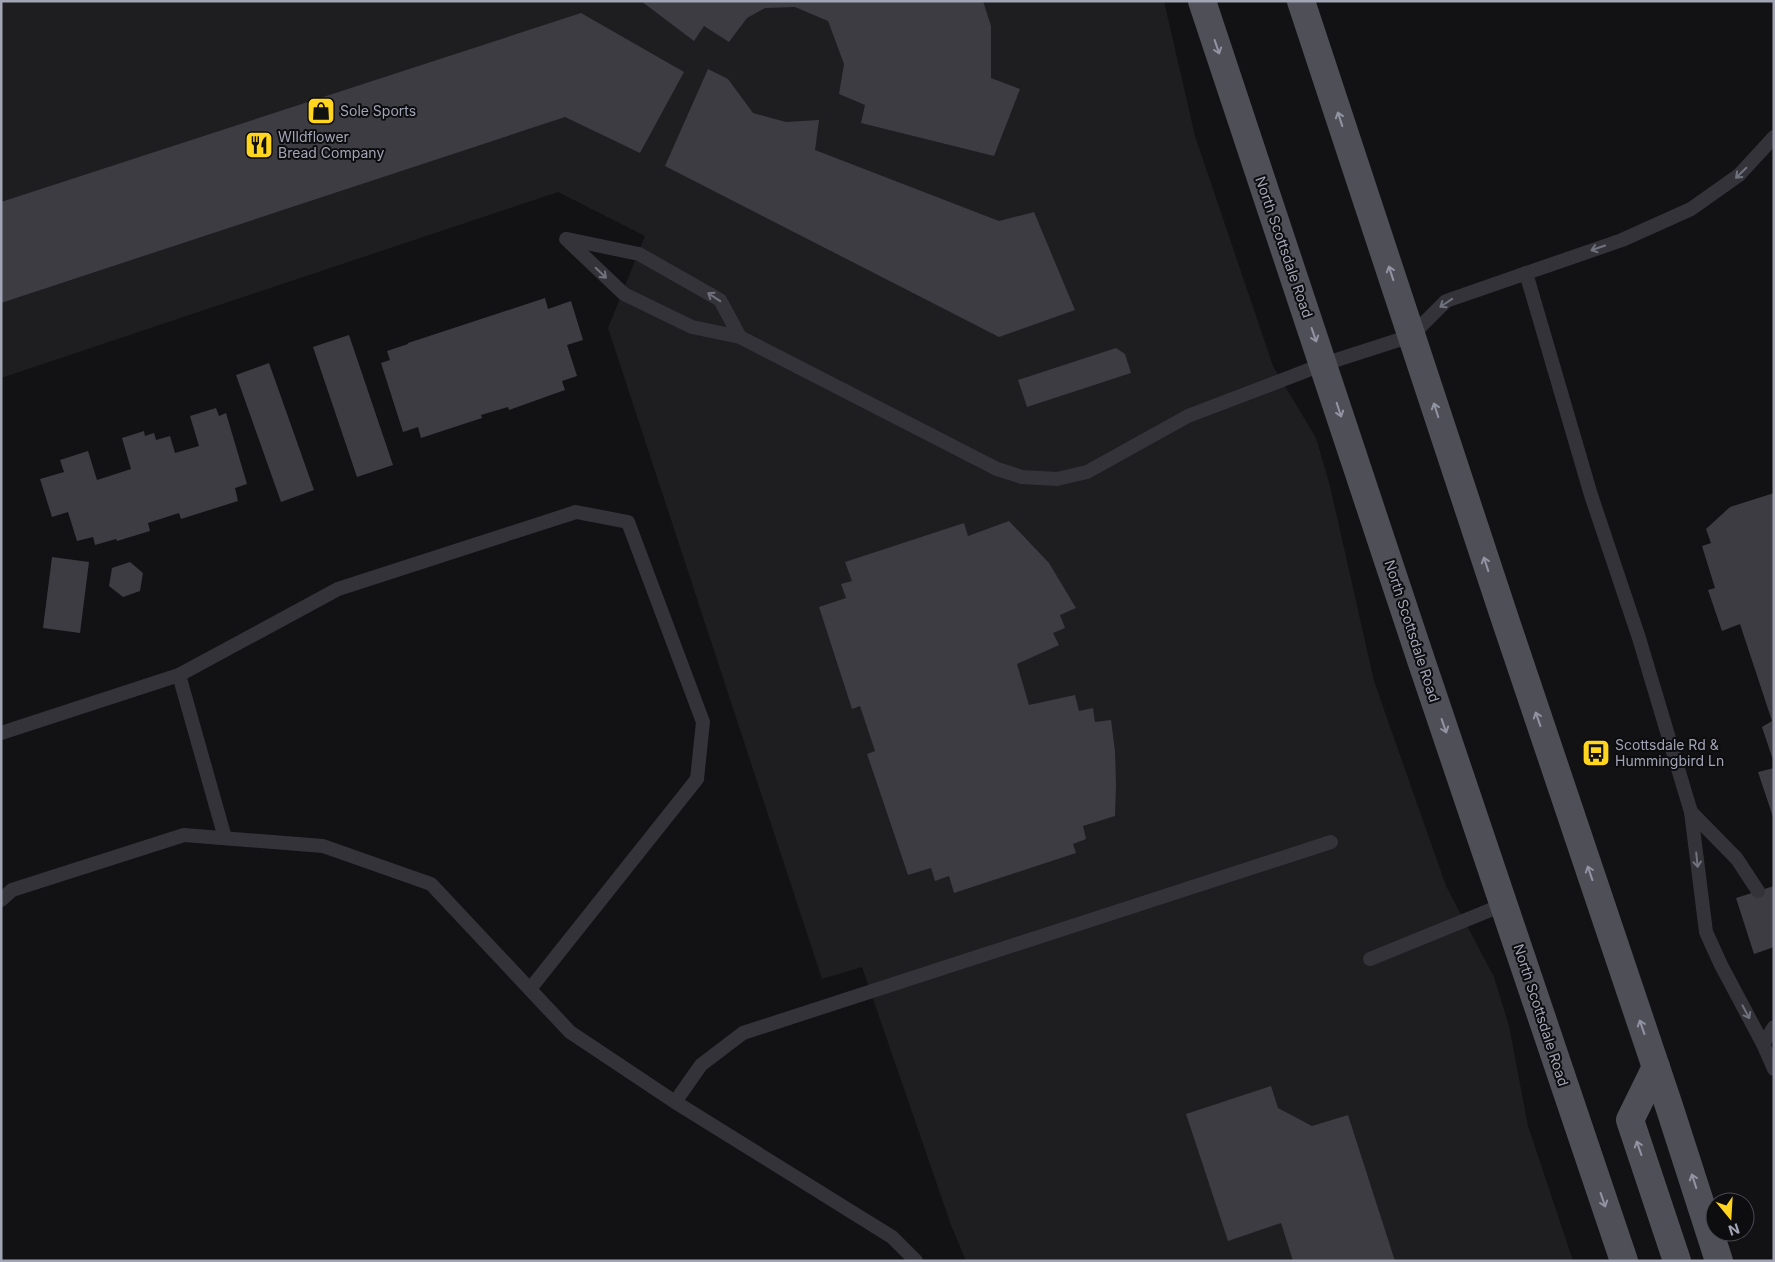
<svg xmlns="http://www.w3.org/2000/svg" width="1775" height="1262" viewBox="0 0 1775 1262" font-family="Inter,sans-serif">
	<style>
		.built { fill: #1e1e21 }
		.building { fill: #3c3c42 }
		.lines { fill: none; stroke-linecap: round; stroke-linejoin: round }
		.service { stroke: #333339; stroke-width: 14 }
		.primary { stroke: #4f4f58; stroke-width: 28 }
		.oneway { stroke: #9194a3 }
		.oneway2 { stroke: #70727e }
		.labels { text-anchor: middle; stroke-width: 4; stroke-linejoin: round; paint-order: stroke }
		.poi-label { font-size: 14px; fill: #a2a5b6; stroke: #0d0d0f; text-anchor: start }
		.street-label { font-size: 14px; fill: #a2a5b6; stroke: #0d0d0f }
	</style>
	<rect width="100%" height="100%" fill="#121214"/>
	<polygon class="built" points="1,1 1164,1 1195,136 1273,366 1316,438 1330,486 1374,681 1446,886 1494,977 1509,1026 1528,1126 1573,1261 966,1261 951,1225 862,967 822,979 608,328 645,236 558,192 1,378"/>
	<g class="building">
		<polygon points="641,1 983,1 991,26 991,78 1020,89 994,156 861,123 865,105 839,94 844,64 828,21 795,7 765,8 747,18 729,42 704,26 694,41"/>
		<polygon points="581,13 684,72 640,153 565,117 1,303 1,202"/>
		<polygon points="708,69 728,79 753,113 786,122 819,120 815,150 999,221 1034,212 1075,310 999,337 665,166"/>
		<polygon points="545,298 548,309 571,301 583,340 567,345 577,376 562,381 565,390 509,410 508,407 481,415 482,418 421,438 418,427 403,432 381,363 390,360 387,351 408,344 408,343"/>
		<polygon points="349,335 393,465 357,477 313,347"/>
		<polygon points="1116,348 1125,354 1131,373 1027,407 1018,380"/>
		<polygon points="269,363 314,490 281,502 236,375"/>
		<polygon points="216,408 219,416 226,413 247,484 235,488 238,501 181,519 179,513 148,523 150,531 117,541 116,539 95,545 93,537 77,541 68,512 52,517 40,479 64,472 60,460 88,451 97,480 131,469 122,438 144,431 145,436 154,433 156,440 170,436 175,453 199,446 190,416"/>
		<polygon points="1774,493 1774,760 1773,760 1762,727 1772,721 1740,624 1722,631 1708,590 1715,588 1702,546 1711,543 1706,529 1730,507"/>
		<polygon points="1009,521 1049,563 1076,608 1060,615 1065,628 1053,633 1059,645 1017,664 1029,705 1075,695 1079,711 1093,708 1095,722 1111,720 1115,751 1116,785 1115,816 1083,826 1086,839 1073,844 1076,853 954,893 949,876 935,881 931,868 908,875 867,754 875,751 860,706 852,709 819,607 846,598 841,584 852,581 845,562 964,523 968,536"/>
		<polygon points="52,557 89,562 80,633 43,628"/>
		<polygon points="130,562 143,573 140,591 123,597 109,586 112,568"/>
		<polygon points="1774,768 1774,817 1773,817 1758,772"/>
		<polygon points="1774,886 1774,947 1754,954 1736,898"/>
		<polygon points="1271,1086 1278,1108 1312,1126 1348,1115 1395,1261 1293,1261 1281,1223 1228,1241 1186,1114"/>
	</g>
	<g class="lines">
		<g class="service">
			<polyline points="566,239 624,294 692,327 740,337 997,469 1022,477 1057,479 1087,472 1188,416 1324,364 1411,336 1446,301 1622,240 1691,209 1739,175 1774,137"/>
			<polyline points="567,239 639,254 720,300 740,337"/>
			<polyline points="1526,273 1591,495 1639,638 1691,812 1706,932 1721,965 1763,1044 1774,1069"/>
			<polyline points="179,675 225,838"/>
			<polyline points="1,733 179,675 338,589 576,512 628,522 703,722 697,779 530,989"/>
			<polyline points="1691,812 1737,859 1758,891"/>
			<polyline points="1,900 12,890 184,835 323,846 431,884 570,1032 675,1102 892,1237 916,1261"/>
			<polyline points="1370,959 1505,904"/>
			<polyline points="1763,1044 1774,1027"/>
			<polyline points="675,1102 701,1065 743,1033 1331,842"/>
		</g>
		<g class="primary">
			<polyline points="1202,1 1422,663 1624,1261"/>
			<polyline points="1301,1 1502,610 1669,1106 1719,1261"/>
			<polyline points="1656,1067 1630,1120 1677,1261"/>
		</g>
	</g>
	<defs><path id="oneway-shaft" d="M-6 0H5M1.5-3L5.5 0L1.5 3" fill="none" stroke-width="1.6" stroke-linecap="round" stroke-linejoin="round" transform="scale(1.25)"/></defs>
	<g class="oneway">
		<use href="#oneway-shaft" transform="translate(1217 47) rotate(71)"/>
		<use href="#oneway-shaft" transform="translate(1340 119) rotate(-108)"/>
		<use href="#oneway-shaft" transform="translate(1391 273) rotate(-108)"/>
		<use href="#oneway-shaft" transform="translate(1314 335) rotate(71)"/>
		<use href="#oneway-shaft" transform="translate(1339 410) rotate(72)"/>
		<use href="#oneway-shaft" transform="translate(1436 410) rotate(-108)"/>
		<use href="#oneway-shaft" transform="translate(1486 564) rotate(-108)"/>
		<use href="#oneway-shaft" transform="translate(1538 719) rotate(-109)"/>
		<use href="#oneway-shaft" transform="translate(1444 726) rotate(71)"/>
		<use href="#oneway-shaft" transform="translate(1590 873) rotate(-109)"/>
		<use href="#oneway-shaft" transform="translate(1642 1027) rotate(-109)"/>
		<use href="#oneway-shaft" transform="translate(1639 1148) rotate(-109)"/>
		<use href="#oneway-shaft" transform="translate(1694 1181) rotate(-108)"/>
		<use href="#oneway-shaft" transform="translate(1603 1200) rotate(71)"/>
	</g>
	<g class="oneway2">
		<use href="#oneway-shaft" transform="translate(1741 173) rotate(136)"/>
		<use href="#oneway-shaft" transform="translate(1598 248) rotate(161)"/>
		<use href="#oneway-shaft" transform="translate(601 273) rotate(44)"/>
		<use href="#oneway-shaft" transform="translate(714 297) rotate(-147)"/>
		<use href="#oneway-shaft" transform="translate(1446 303) rotate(146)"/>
		<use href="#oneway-shaft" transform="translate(1697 860) rotate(84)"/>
		<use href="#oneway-shaft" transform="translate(1746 1012) rotate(62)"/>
	</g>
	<defs>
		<symbol id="shop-square" viewBox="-11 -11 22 22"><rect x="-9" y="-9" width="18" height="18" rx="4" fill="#ffd51f" stroke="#0d0d0f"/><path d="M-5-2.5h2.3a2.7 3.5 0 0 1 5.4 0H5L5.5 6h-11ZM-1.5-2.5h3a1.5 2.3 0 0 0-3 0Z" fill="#111"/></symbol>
		<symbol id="restaurant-square" viewBox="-11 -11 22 22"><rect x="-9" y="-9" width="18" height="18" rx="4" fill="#ffd51f" stroke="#0d0d0f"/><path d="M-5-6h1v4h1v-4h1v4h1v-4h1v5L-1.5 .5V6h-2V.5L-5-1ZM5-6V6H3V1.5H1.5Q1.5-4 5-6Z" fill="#111"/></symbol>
		<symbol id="bus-square" viewBox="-11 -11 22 22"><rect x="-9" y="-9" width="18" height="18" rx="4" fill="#ffd51f" stroke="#0d0d0f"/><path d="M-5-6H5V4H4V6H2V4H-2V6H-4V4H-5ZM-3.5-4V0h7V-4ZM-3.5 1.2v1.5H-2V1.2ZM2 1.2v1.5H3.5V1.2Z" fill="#111"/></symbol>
	</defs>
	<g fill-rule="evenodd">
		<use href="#shop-square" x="305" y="95" width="32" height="32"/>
		<use href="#restaurant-square" x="243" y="129" width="32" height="32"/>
		<use href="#bus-square" x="1580" y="737" width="32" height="32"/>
	</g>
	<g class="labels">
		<g class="poi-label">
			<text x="340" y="116">Sole Sports</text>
			<text x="278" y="142">WIldflower<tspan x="278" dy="16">Bread Company</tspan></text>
			<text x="1615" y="750">Scottsdale Rd &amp;<tspan x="1615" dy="16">Hummingbird Ln</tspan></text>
		</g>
		<g class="street-label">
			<text transform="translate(1284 247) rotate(71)" y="5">North Scottsdale Road</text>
			<text transform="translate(1412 631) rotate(72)" y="5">North Scottsdale Road</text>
			<text transform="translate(1541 1015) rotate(72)" y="5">North Scottsdale Road</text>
		</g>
	</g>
	<rect width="1775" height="1262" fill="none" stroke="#a2a5b6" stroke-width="5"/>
	<g transform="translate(1730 1217) rotate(162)"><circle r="24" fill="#0d0d0f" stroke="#494a52"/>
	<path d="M0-4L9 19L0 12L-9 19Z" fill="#ffd51f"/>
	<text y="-8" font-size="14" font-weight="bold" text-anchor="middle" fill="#a2a5b6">N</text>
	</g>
</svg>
